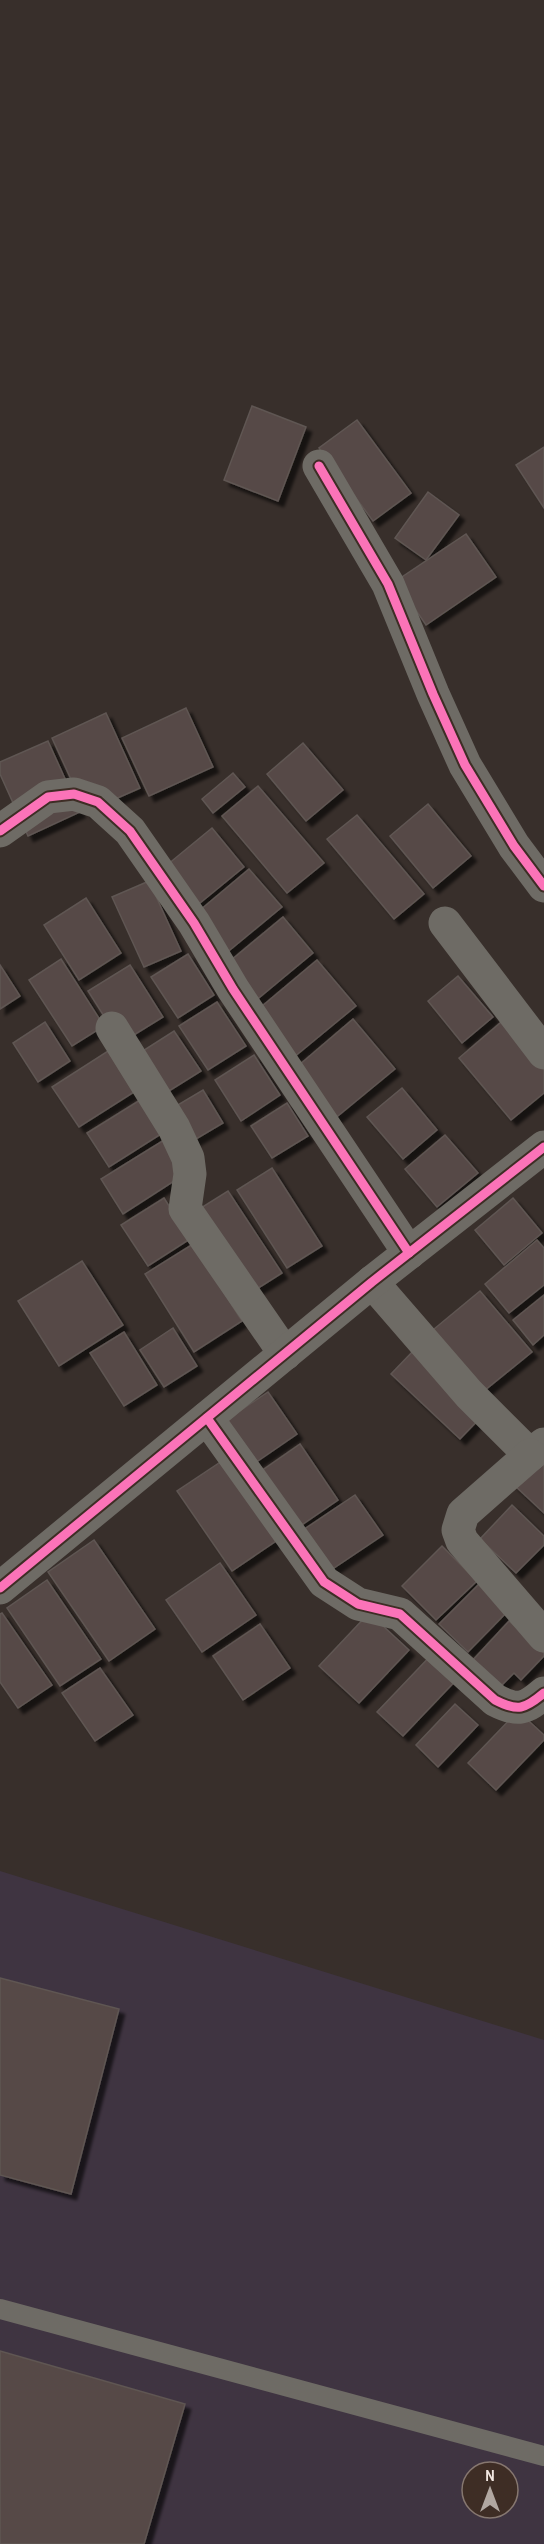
<svg xmlns="http://www.w3.org/2000/svg" width="544" height="2544" viewBox="0 0 544 2544" font-family="'Archivo Narrow',sans-serif">
	<style>
		.industrial { fill: #3f3441; fill-rule: evenodd }
		.building { fill: #574a46; stroke: #5f5653; stroke-width: 1.5; filter: url(#shadow) }
		.lines { fill: none; stroke-linecap: round; stroke-linejoin: round }
		.lane { stroke: #6e6b65; stroke-width: 20 }
		.street { stroke: #6e6b65; stroke-width: 33 }
		.cycleway-casing { stroke: #3e2d25; stroke-width: 13 }
		.cycleway { stroke: #fb73b8; stroke-width: 9 }
	</style>
	<defs>
		<filter id="shadow"><feDropShadow dx="5.5" dy="5.5" stdDeviation="1.5" flood-color="#0009"/></filter>
	</defs>
	<rect width="100%" height="100%" fill="#382f2b"/>
	<path class="industrial" d="M0 1871 544 2040V2544H0ZM472 2472H508V2508H472Z"/>
	<g class="building">
		<polygon points="252,406 306,427 278,501 224,480"/>
		<polygon points="357,420 411,493 373,521 319,448"/>
		<polygon points="544,447 544,508 516,465"/>
		<polygon points="428,492 459,515 426,560 395,538"/>
		<polygon points="466,534 496,577 426,625 396,581"/>
		<polygon points="186,708 213,767 149,796 122,738"/>
		<polygon points="106,713 140,788 86,812 52,738"/>
		<polygon points="48,741 80,812 28,836 0,774 0,762"/>
		<polygon points="303,743 343,790 306,821 267,774"/>
		<polygon points="233,773 245,787 213,813 202,799"/>
		<polygon points="258,786 324,863 287,893 222,816"/>
		<polygon points="428,804 471,856 433,888 390,836"/>
		<polygon points="357,815 424,894 394,919 327,839"/>
		<polygon points="212,828 244,867 189,912 156,874"/>
		<polygon points="249,869 282,907 219,959 187,921"/>
		<polygon points="149,881 181,951 144,967 112,897"/>
		<polygon points="86,898 121,953 79,980 44,925"/>
		<polygon points="283,917 313,953 248,1007 218,971"/>
		<polygon points="188,954 214,995 178,1018 151,977"/>
		<polygon points="61,959 104,1026 72,1046 29,980"/>
		<polygon points="317,960 356,1006 288,1062 249,1017"/>
		<polygon points="0,965 20,996 0,1009"/>
		<polygon points="130,965 163,1017 121,1043 88,991"/>
		<polygon points="458,976 493,1017 462,1043 428,1001"/>
		<polygon points="217,1002 246,1046 208,1070 179,1026"/>
		<polygon points="507,1017 544,1061 544,1093 511,1120 459,1058"/>
		<polygon points="353,1019 395,1069 333,1120 292,1071"/>
		<polygon points="45,1022 70,1061 38,1082 13,1043"/>
		<polygon points="174,1031 201,1071 153,1101 127,1061"/>
		<polygon points="108,1051 134,1092 79,1127 52,1087"/>
		<polygon points="254,1055 280,1095 241,1121 215,1080"/>
		<polygon points="402,1088 437,1130 403,1159 367,1117"/>
		<polygon points="203,1090 223,1123 191,1142 171,1109"/>
		<polygon points="140,1100 161,1134 109,1167 87,1133"/>
		<polygon points="287,1103 308,1136 272,1158 251,1126"/>
		<polygon points="445,1135 478,1173 437,1207 405,1169"/>
		<polygon points="164,1140 185,1174 123,1214 101,1179"/>
		<polygon points="272,1168 322,1246 287,1268 237,1190"/>
		<polygon points="228,1191 282,1273 241,1299 188,1216"/>
		<polygon points="164,1198 190,1239 148,1266 121,1225"/>
		<polygon points="513,1198 542,1233 504,1265 475,1230"/>
		<polygon points="537,1240 544,1248 544,1285 509,1313 485,1284"/>
		<polygon points="193,1244 242,1321 194,1352 145,1274"/>
		<polygon points="82,1261 123,1325 59,1366 18,1301"/>
		<polygon points="480,1291 532,1352 479,1395 428,1334"/>
		<polygon points="544,1295 544,1335 533,1345 513,1320"/>
		<polygon points="173,1328 197,1366 164,1387 140,1350"/>
		<polygon points="124,1332 157,1385 124,1406 90,1353"/>
		<polygon points="414,1350 483,1415 460,1439 391,1374"/>
		<polygon points="268,1392 297,1434 252,1465 223,1422"/>
		<polygon points="300,1444 338,1500 293,1531 254,1476"/>
		<polygon points="544,1451 544,1513 513,1484"/>
		<polygon points="228,1457 282,1537 232,1571 177,1491"/>
		<polygon points="355,1495 383,1535 331,1570 303,1530"/>
		<polygon points="512,1505 544,1536 544,1545 516,1573 480,1539"/>
		<polygon points="94,1540 155,1629 109,1661 48,1572"/>
		<polygon points="442,1546 477,1581 436,1620 402,1586"/>
		<polygon points="220,1563 256,1615 202,1652 166,1600"/>
		<polygon points="47,1580 101,1659 60,1686 7,1608"/>
		<polygon points="483,1580 511,1608 468,1652 439,1624"/>
		<polygon points="2,1613 52,1685 18,1708 0,1682 0,1614"/>
		<polygon points="369,1613 409,1650 359,1703 319,1666"/>
		<polygon points="509,1621 544,1653 544,1656 521,1680 514,1673 499,1688 471,1662"/>
		<polygon points="260,1624 290,1668 243,1700 213,1656"/>
		<polygon points="436,1650 462,1674 403,1736 377,1712"/>
		<polygon points="100,1668 133,1715 95,1741 62,1693"/>
		<polygon points="455,1704 478,1725 438,1767 416,1745"/>
		<polygon points="518,1711 544,1735 544,1740 496,1790 468,1763"/>
		<polygon points="0,1978 119,2009 71,2194 0,2175"/>
		<polygon points="0,2351 185,2404 144,2544 0,2544"/>
	</g>
	<g class="lines">
		<polyline class="lane" points="0,2309 544,2456"/>
		<g class="street">
			<polyline points="319,466 388,584 433,694 465,765 514,846 544,886"/>
			<polyline points="0,831 48,797 74,794 98,802 130,831 194,923 233,989 409,1253"/>
			<polyline points="445,923 544,1053"/>
			<polyline points="112,1028 174,1128 188,1158 190,1174 185,1209 285,1354"/>
			<polyline points="372,1282 469,1394 530,1455 544,1444"/>
			<path d="M207 1418 324 1582 358 1604 400 1614 495 1700C518 1712 525 1709 544 1693"/>
			<polyline points="530,1455 463,1514 458,1530 462,1541 544,1636"/>
			<polyline points="0,1588 372,1282 544,1147"/>
		</g>
		<defs>
			<g id="cycleway">
				<polyline points="319,466 388,584 433,694 465,765 514,846 544,886"/>
				<polyline points="0,831 48,797 74,794 98,802 130,831 194,923 233,989 409,1253"/>
				<path d="M207 1418 324 1582 358 1604 400 1614 495 1700C518 1712 525 1709 544 1693"/>
				<polyline points="0,1588 372,1282 544,1147"/>
			</g>
		</defs>
		<use href="#cycleway" class="cycleway-casing"/>
		<use href="#cycleway" class="cycleway"/>
	</g>
	<g transform="translate(490 2490)"><circle r="28" fill="#3e2d25" stroke="#867770" stroke-width="1.5"/>
	<path d="M0-4.5L10 22L0 15L-10 22Z" fill="#b1a7a1"/>
	<text y="-9" font-size="16" font-weight="bold" text-anchor="middle" fill="#f2e7e1">N</text>
	</g>
</svg>
